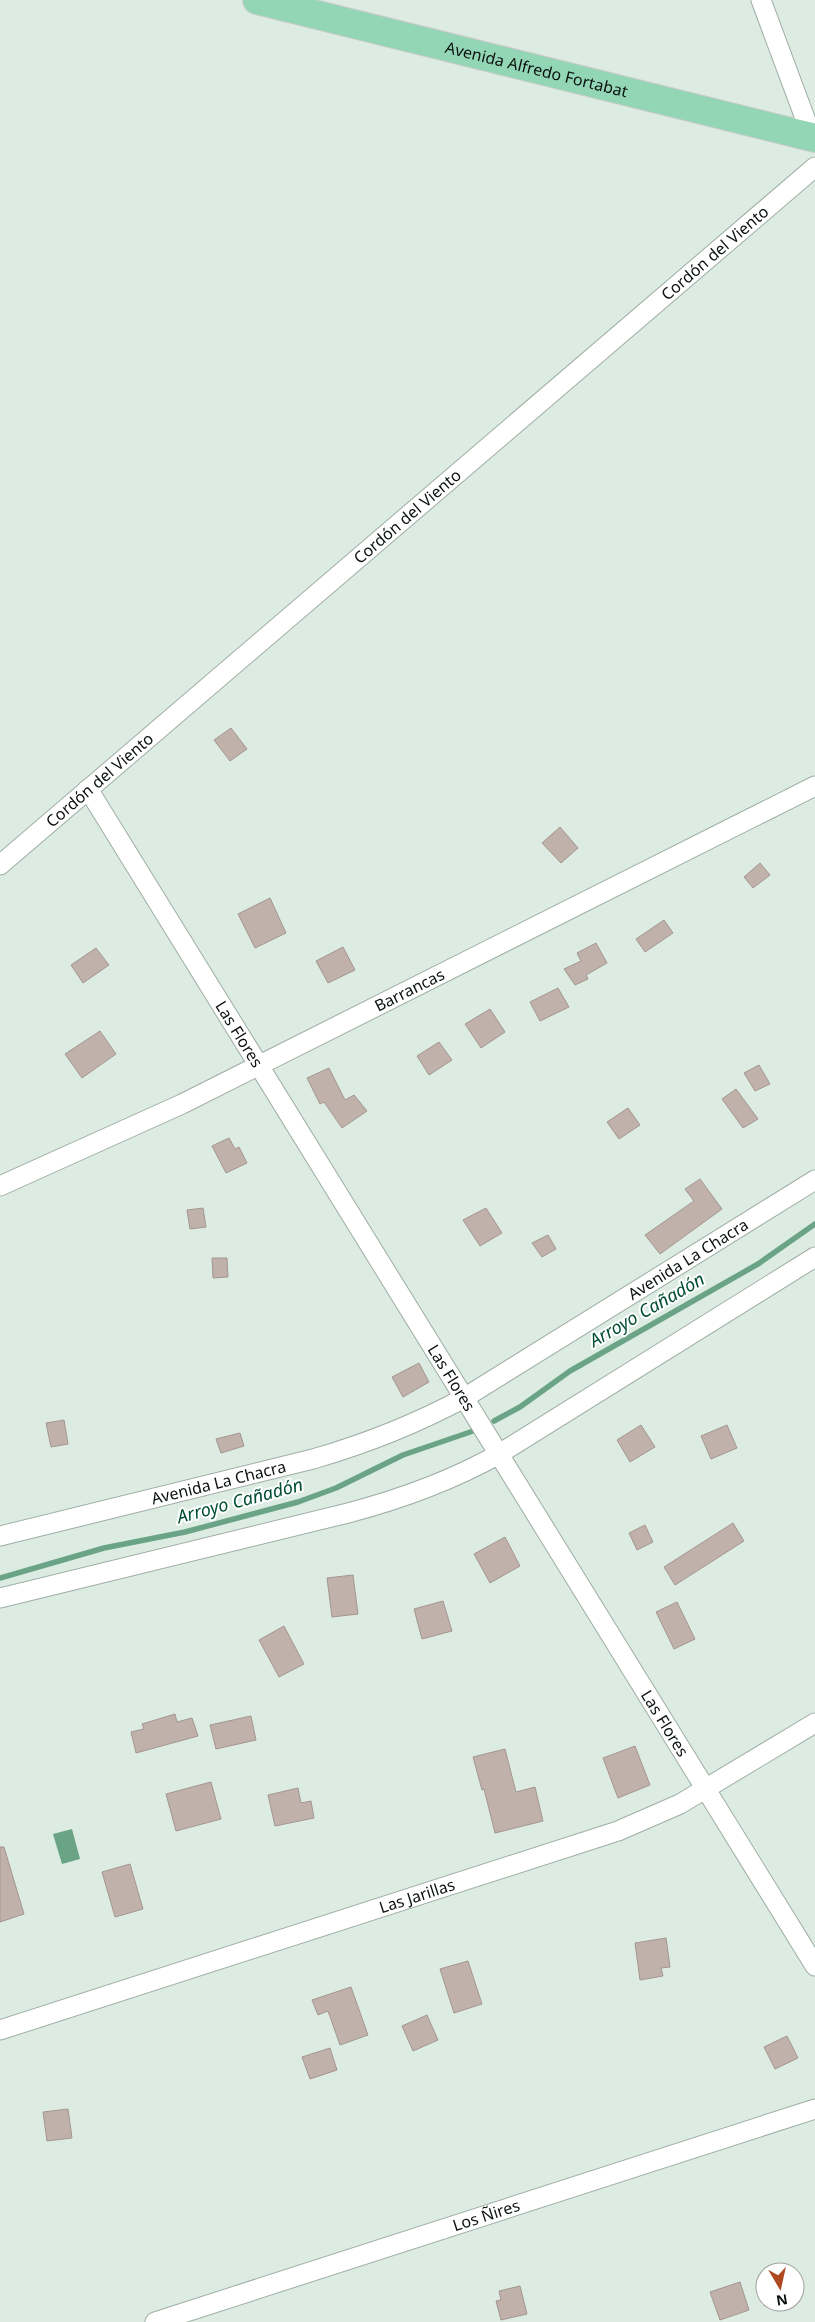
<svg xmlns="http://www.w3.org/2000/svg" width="815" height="2322" viewBox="0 0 815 2322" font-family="'Noto Sans',sans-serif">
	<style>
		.water { fill: #6aa386 }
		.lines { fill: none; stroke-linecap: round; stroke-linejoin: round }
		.stream { stroke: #6aa386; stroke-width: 5.5 }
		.building { fill: #c1b1ab; stroke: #a59590 }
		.minor-casing { stroke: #9fada5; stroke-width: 21 }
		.trunk-casing { stroke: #cacbca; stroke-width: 30 }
		.minor { stroke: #fff; stroke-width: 19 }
		.trunk { stroke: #93d6b6; stroke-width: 28 }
		.labels { text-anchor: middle; stroke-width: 4; stroke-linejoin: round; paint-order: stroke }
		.street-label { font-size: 16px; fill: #0c120f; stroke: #fff }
		.water-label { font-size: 18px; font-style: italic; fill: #014e33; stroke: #fff }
	</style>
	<rect width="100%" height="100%" fill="#dcece3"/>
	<polygon class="water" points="72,1829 80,1859 62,1864 53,1834"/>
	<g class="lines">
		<g class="stream">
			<polyline points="494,1421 520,1407 570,1371 758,1264 815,1224"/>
			<polyline points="0,1578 104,1548 185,1532 298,1502 336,1488 403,1455 479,1429"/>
		</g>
	</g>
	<g class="building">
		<polygon points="231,728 247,749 230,761 214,740"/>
		<polygon points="560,827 578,848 561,863 542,843"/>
		<polygon points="760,863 770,875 753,888 744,877"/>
		<polygon points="270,898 286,933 255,948 238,914"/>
		<polygon points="664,920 673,933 645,952 636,939"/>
		<polygon points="596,943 607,963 586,975 588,979 575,985 564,969 581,961 577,953"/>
		<polygon points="343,947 355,970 328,983 316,961"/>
		<polygon points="96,948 109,965 83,983 71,965"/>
		<polygon points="558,988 569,1007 540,1021 530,1002"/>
		<polygon points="490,1009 505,1032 481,1048 465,1024"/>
		<polygon points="100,1031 116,1054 82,1078 65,1054"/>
		<polygon points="439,1042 452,1060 429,1075 417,1056"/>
		<polygon points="759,1065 770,1084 755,1091 744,1073"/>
		<polygon points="329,1068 345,1100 354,1095 367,1111 342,1128 324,1102 320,1104 307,1078"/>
		<polygon points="736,1089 758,1119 743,1128 722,1099"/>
		<polygon points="628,1108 640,1125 619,1139 607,1122"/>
		<polygon points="229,1138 235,1149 239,1147 247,1163 226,1173 212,1146"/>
		<polygon points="700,1179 722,1209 660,1254 645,1235 694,1201 685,1189"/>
		<polygon points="203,1208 206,1227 190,1229 187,1210"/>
		<polygon points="486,1208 502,1233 480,1246 463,1220"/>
		<polygon points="548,1235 556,1249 542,1257 532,1243"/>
		<polygon points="212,1258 227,1258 228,1277 213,1278"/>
		<polygon points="419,1363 429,1382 403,1397 392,1377"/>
		<polygon points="64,1420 68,1444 51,1447 46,1423"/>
		<polygon points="641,1425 655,1447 630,1462 617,1440"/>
		<polygon points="727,1425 737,1448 711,1459 701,1436"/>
		<polygon points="240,1433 244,1446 221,1453 216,1439"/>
		<polygon points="733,1523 744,1541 675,1585 664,1567"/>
		<polygon points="645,1525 653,1542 637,1550 629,1533"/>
		<polygon points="505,1537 520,1566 490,1583 474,1554"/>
		<polygon points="353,1575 358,1614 332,1617 327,1578"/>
		<polygon points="443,1601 452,1631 422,1639 414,1609"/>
		<polygon points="677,1602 695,1639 674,1649 656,1612"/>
		<polygon points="284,1626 304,1664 279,1677 259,1640"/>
		<polygon points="175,1714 177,1722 192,1718 198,1736 136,1753 131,1732 144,1729 142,1724"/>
		<polygon points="251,1716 256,1740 216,1749 210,1725"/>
		<polygon points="635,1746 650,1785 618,1798 603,1758"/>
		<polygon points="505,1749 516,1792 535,1787 543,1821 495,1833 484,1789 482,1790 473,1757"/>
		<polygon points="211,1782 221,1819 176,1831 166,1794"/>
		<polygon points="298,1788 301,1803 311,1801 314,1818 275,1826 268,1795"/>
		<polygon points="0,1847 4,1847 24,1914 0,1922"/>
		<polygon points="130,1864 143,1909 115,1917 102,1872"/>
		<polygon points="666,1938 670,1967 661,1968 663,1976 640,1980 635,1943"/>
		<polygon points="468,1961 482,2004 454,2013 440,1969"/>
		<polygon points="351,1987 368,2035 340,2045 328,2011 318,2015 312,2000"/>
		<polygon points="427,2015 438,2040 413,2051 402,2026"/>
		<polygon points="787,2036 798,2058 775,2069 764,2047"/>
		<polygon points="330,2048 337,2070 310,2079 302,2057"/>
		<polygon points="68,2109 72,2138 47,2141 43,2112"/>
		<polygon points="740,2282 749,2310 720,2320 710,2292"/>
		<polygon points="520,2286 527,2314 501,2320 496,2301 501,2300 499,2291"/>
	</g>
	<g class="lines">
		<defs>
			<g id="minor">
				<polyline points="761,0 812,137"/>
				<path id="s1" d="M88 789 815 1966"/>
				<path id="s2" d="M0 865 815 167"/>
				<path id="s3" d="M0 1186 182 1104 815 786"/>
				<path id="s4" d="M0 1536 313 1459C365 1444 416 1424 464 1398L815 1180"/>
				<path d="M0 1598 348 1513C401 1499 451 1481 499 1454L815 1257"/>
				<path id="s5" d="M0 2030 618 1831 680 1804 815 1723"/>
				<path id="s6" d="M155 2322 815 2109"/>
			</g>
			<g id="trunk">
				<path id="s7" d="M257 0 815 138"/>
			</g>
		</defs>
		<use href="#minor" class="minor-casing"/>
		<use href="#trunk" class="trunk-casing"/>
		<use href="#minor" class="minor"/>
		<use href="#trunk" class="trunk"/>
	</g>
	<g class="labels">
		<g class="street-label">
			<text dy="6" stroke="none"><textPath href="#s7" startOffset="288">Avenida Alfredo Fortabat</textPath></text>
			<text dy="6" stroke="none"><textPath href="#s2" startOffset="941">Cordón del Viento</textPath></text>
			<text dy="6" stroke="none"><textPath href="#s2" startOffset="536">Cordón del Viento</textPath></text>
			<text dy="6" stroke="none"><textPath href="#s2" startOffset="131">Cordón del Viento</textPath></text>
			<text dy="6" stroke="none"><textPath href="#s3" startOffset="454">Barrancas</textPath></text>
			<text dy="6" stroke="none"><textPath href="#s1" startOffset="288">Las Flores</textPath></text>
			<text dy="6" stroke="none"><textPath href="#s4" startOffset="749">Avenida La Chacra</textPath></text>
			<text dy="6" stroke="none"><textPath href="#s1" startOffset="692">Las Flores</textPath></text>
			<text dy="6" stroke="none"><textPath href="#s4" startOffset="225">Avenida La Chacra</textPath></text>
			<text dy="6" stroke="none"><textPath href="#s1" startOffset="1098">Las Flores</textPath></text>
			<text dy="6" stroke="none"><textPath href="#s5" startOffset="438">Las Jarillas</textPath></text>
			<text dy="6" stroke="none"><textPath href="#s6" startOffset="348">Los Ñires</textPath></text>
		</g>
		<g class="water-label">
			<text transform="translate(647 1310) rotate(-30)" y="6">Arroyo Cañadón</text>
			<text transform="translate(240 1501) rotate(-15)" y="6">Arroyo Cañadón</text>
		</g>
	</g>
	<g transform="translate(780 2287) rotate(171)"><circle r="24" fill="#ffffff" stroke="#9ea09f"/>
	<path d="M0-4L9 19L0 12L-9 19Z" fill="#af491f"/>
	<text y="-8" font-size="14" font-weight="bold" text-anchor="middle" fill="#0c120f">N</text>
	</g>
</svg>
